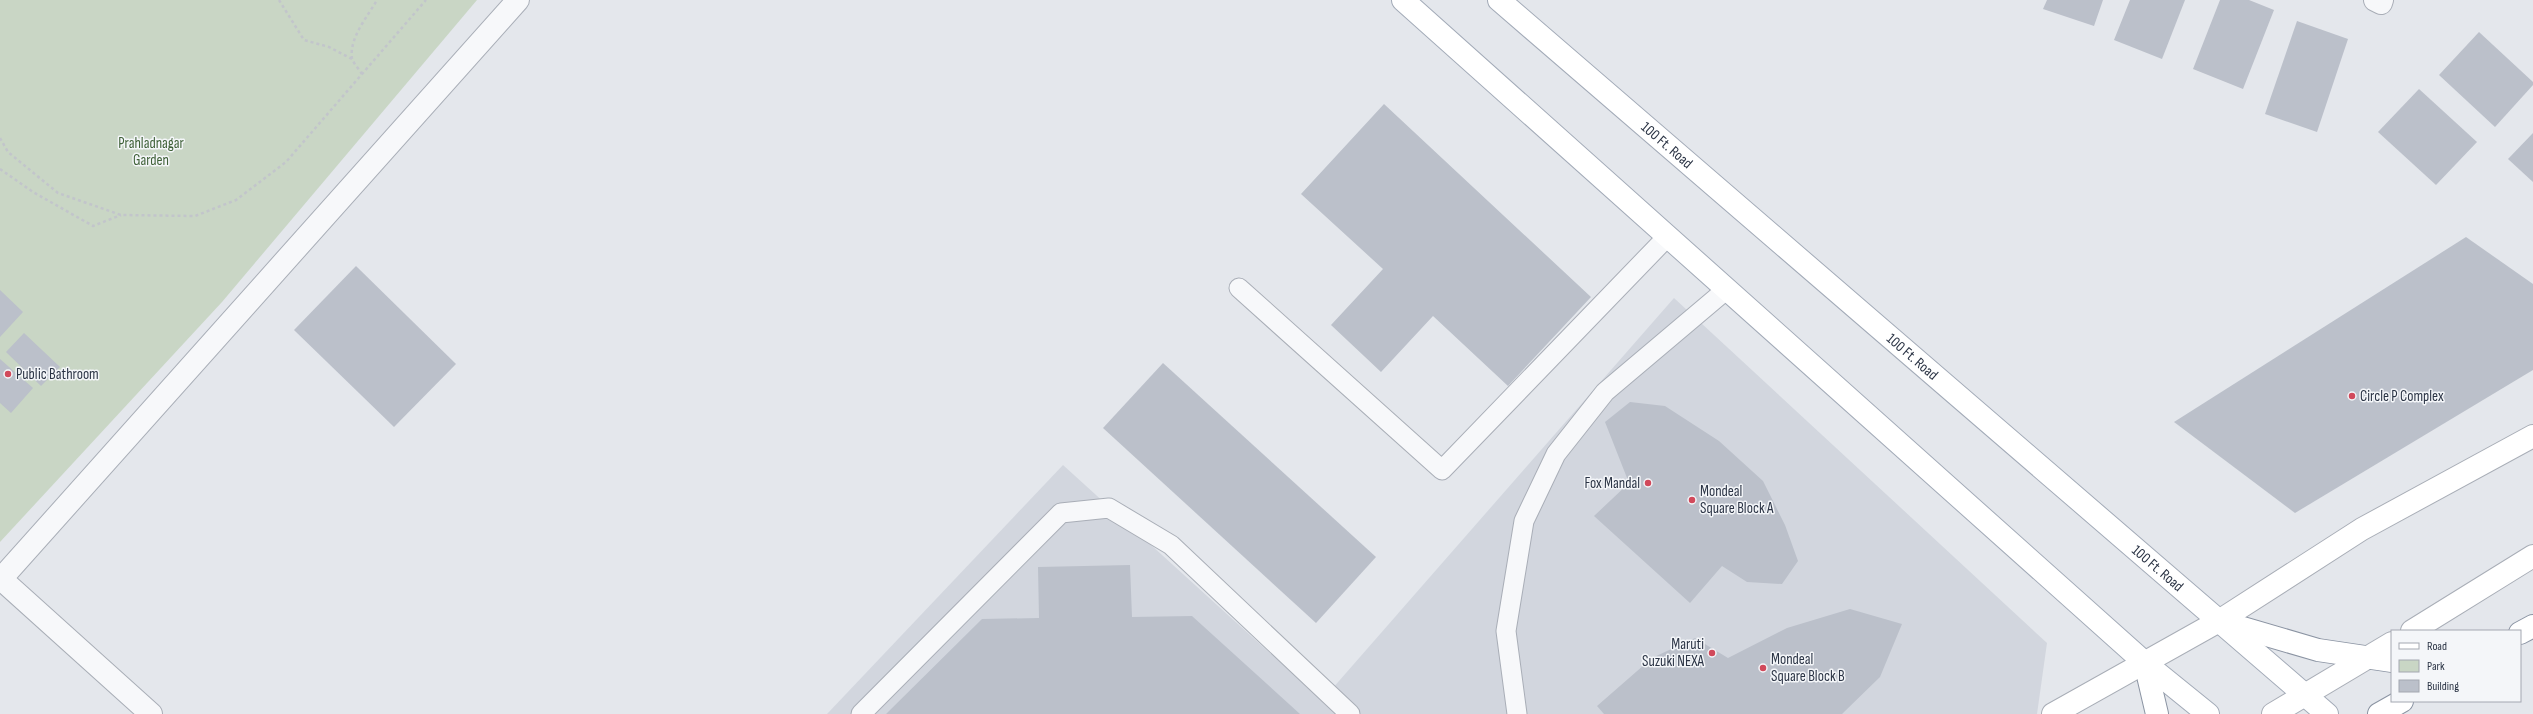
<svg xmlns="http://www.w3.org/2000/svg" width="2533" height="714" viewBox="0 0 2533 714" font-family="'Sofia Sans Condensed',sans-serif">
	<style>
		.built { fill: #d2d6de }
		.green { fill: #c9d6c5 }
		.building { fill: #bbc0ca }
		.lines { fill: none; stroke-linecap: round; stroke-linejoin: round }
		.lane-casing { stroke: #a9aeb7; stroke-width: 21 }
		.street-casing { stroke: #a9aeb7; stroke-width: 24 }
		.secondary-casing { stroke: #a9aeb7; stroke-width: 24 }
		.primary-casing { stroke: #a3abb8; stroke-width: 24 }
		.highway-casing { stroke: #8b94a3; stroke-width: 24 }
		.path { stroke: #c2c5cb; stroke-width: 2.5; stroke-dasharray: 3 3; stroke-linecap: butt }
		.lane { stroke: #f7f8fa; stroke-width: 19 }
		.street { stroke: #f7f8fa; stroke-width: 22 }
		.secondary { stroke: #fff; stroke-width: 22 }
		.primary { stroke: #fff; stroke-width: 22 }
		.highway { stroke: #fff; stroke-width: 22 }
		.poi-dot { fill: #d1495b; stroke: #f4f6f9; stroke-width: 1.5 }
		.labels { text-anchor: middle; stroke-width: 3; stroke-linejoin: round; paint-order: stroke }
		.park-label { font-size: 15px; fill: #3f6138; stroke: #f4f6f9 }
		.street-label { font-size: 15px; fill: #2b3445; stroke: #f4f6f9 }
		.poi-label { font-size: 15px; fill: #2b3445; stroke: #f4f6f9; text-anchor: start }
	</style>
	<rect width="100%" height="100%" fill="#e4e7ec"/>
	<g class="built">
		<polygon points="1674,298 2047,643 2037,714 1359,714 1332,689"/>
		<polygon points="1063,465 1337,714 827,714"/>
	</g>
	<polygon class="green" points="0,0 477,0 222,302 0,542"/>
	<g class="building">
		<polygon points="2047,0 2103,0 2094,26 2043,9"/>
		<polygon points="2130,0 2185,0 2162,59 2114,40"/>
		<polygon points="2220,0 2249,0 2274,10 2243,89 2193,69"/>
		<polygon points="2297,21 2348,39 2317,132 2265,114"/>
		<polygon points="2479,32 2533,82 2533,85 2495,127 2439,75"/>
		<polygon points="2419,89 2477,142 2436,185 2378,132"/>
		<polygon points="1384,104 1591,297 1508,386 1433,316 1381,372 1331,325 1383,269 1301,194"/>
		<polygon points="2533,133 2533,182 2508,159"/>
		<polygon points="2466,237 2533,284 2533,370 2295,513 2174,422"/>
		<polygon points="356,266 456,364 394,427 294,330"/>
		<polygon points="0,290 23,312 0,337"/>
		<polygon points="24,333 60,367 41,386 6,352"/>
		<polygon points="0,359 33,388 11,413 0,403"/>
		<polygon points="1163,363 1376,557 1316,623 1103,428"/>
		<polygon points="1630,402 1665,406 1719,441 1763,481 1785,525 1798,561 1782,584 1747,582 1722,566 1690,603 1594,516 1629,483 1605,422"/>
		<polygon points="1130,565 1132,617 1192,616 1300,714 886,714 982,619 1039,618 1038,567"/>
		<polygon points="1850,609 1902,624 1880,677 1842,714 1604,714 1597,706 1652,658 1695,638 1728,658 1787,628"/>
	</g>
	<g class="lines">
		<defs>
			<g id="lane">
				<polyline points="1239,288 1442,470 1668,236"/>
				<polyline points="861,714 1061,513 1109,508 1171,545 1350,714"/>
				<polyline points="1517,714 1506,631 1524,521 1556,454 1605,392 1727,289"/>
			</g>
			<g id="street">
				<polyline points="2375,0 2381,3 2382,0"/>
				<polyline points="0,578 151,714"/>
				<polyline points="1,579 518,0"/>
			</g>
			<g id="secondary">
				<polyline points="2412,631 2533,556"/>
				<polyline points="2053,714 2219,621 2362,529 2533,436"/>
				<polyline points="2273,714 2392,643"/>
			</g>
			<g id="primary">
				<polyline points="1403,0 2145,663 2208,714"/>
				<path id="s1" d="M1499 0 2327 714"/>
			</g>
			<g id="highway">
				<polyline points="2219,621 2318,650 2392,661"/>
				<polyline points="2520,633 2533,626"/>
				<polyline points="2145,663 2157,714"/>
				<polyline points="2379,714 2402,701"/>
			</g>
		</defs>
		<use href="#lane" class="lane-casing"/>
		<use href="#street" class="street-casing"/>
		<use href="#secondary" class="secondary-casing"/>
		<use href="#primary" class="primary-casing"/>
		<use href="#highway" class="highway-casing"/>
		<g class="path">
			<polyline points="279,0 304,40 329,47 352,59"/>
			<path d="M362 74C359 69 353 63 352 58 349 38 368 16 377 0"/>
			<polyline points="0,138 8,152 58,193 121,215 195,216 236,200 286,162 426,0"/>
			<polyline points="0,169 33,192 93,226 121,215"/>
		</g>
		<use href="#lane" class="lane"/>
		<use href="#street" class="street"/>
		<use href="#secondary" class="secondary"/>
		<use href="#primary" class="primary"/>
		<use href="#highway" class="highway"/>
	</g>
	<g class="poi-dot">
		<circle cx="8" cy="374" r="4"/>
		<circle cx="2352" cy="396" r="4"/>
		<circle cx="1648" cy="483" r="4"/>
		<circle cx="1692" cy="500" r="4"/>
		<circle cx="1712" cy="653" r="4"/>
		<circle cx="1763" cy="668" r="4"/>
	</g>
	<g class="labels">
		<g class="park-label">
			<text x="151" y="148">Prahladnagar<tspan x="151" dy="17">Garden</tspan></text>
		</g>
		<g class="street-label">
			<text dy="5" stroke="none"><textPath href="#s1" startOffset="222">100 Ft. Road</textPath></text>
			<text dy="5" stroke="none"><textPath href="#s1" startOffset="546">100 Ft. Road</textPath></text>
			<text dy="5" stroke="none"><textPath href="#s1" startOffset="870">100 Ft. Road</textPath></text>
		</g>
		<g class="poi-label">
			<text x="16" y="379">Public Bathroom</text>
			<text x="2360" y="401">Circle P Complex</text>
			<text x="1640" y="488" text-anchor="end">Fox Mandal</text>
			<text x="1700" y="496">Mondeal<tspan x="1700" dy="17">Square Block A</tspan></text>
			<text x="1704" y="649" text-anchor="end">Maruti<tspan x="1704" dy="17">Suzuki NEXA</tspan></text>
			<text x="1771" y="664">Mondeal<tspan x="1771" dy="17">Square Block B</tspan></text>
		</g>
	</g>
	<rect x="2391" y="630" width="130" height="72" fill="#f4f6f9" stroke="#a4a8b1"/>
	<rect x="2399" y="643" width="20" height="6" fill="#ffffff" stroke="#a4a8b1"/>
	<text x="2427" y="650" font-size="12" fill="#2b3445">Road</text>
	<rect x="2399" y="660" width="20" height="12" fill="#c9d6c5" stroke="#a4a8b1"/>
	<text x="2427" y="670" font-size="12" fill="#2b3445">Park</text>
	<rect x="2399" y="680" width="20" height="12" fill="#bbc0ca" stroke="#a4a8b1"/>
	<text x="2427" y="690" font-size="12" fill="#2b3445">Building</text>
</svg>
